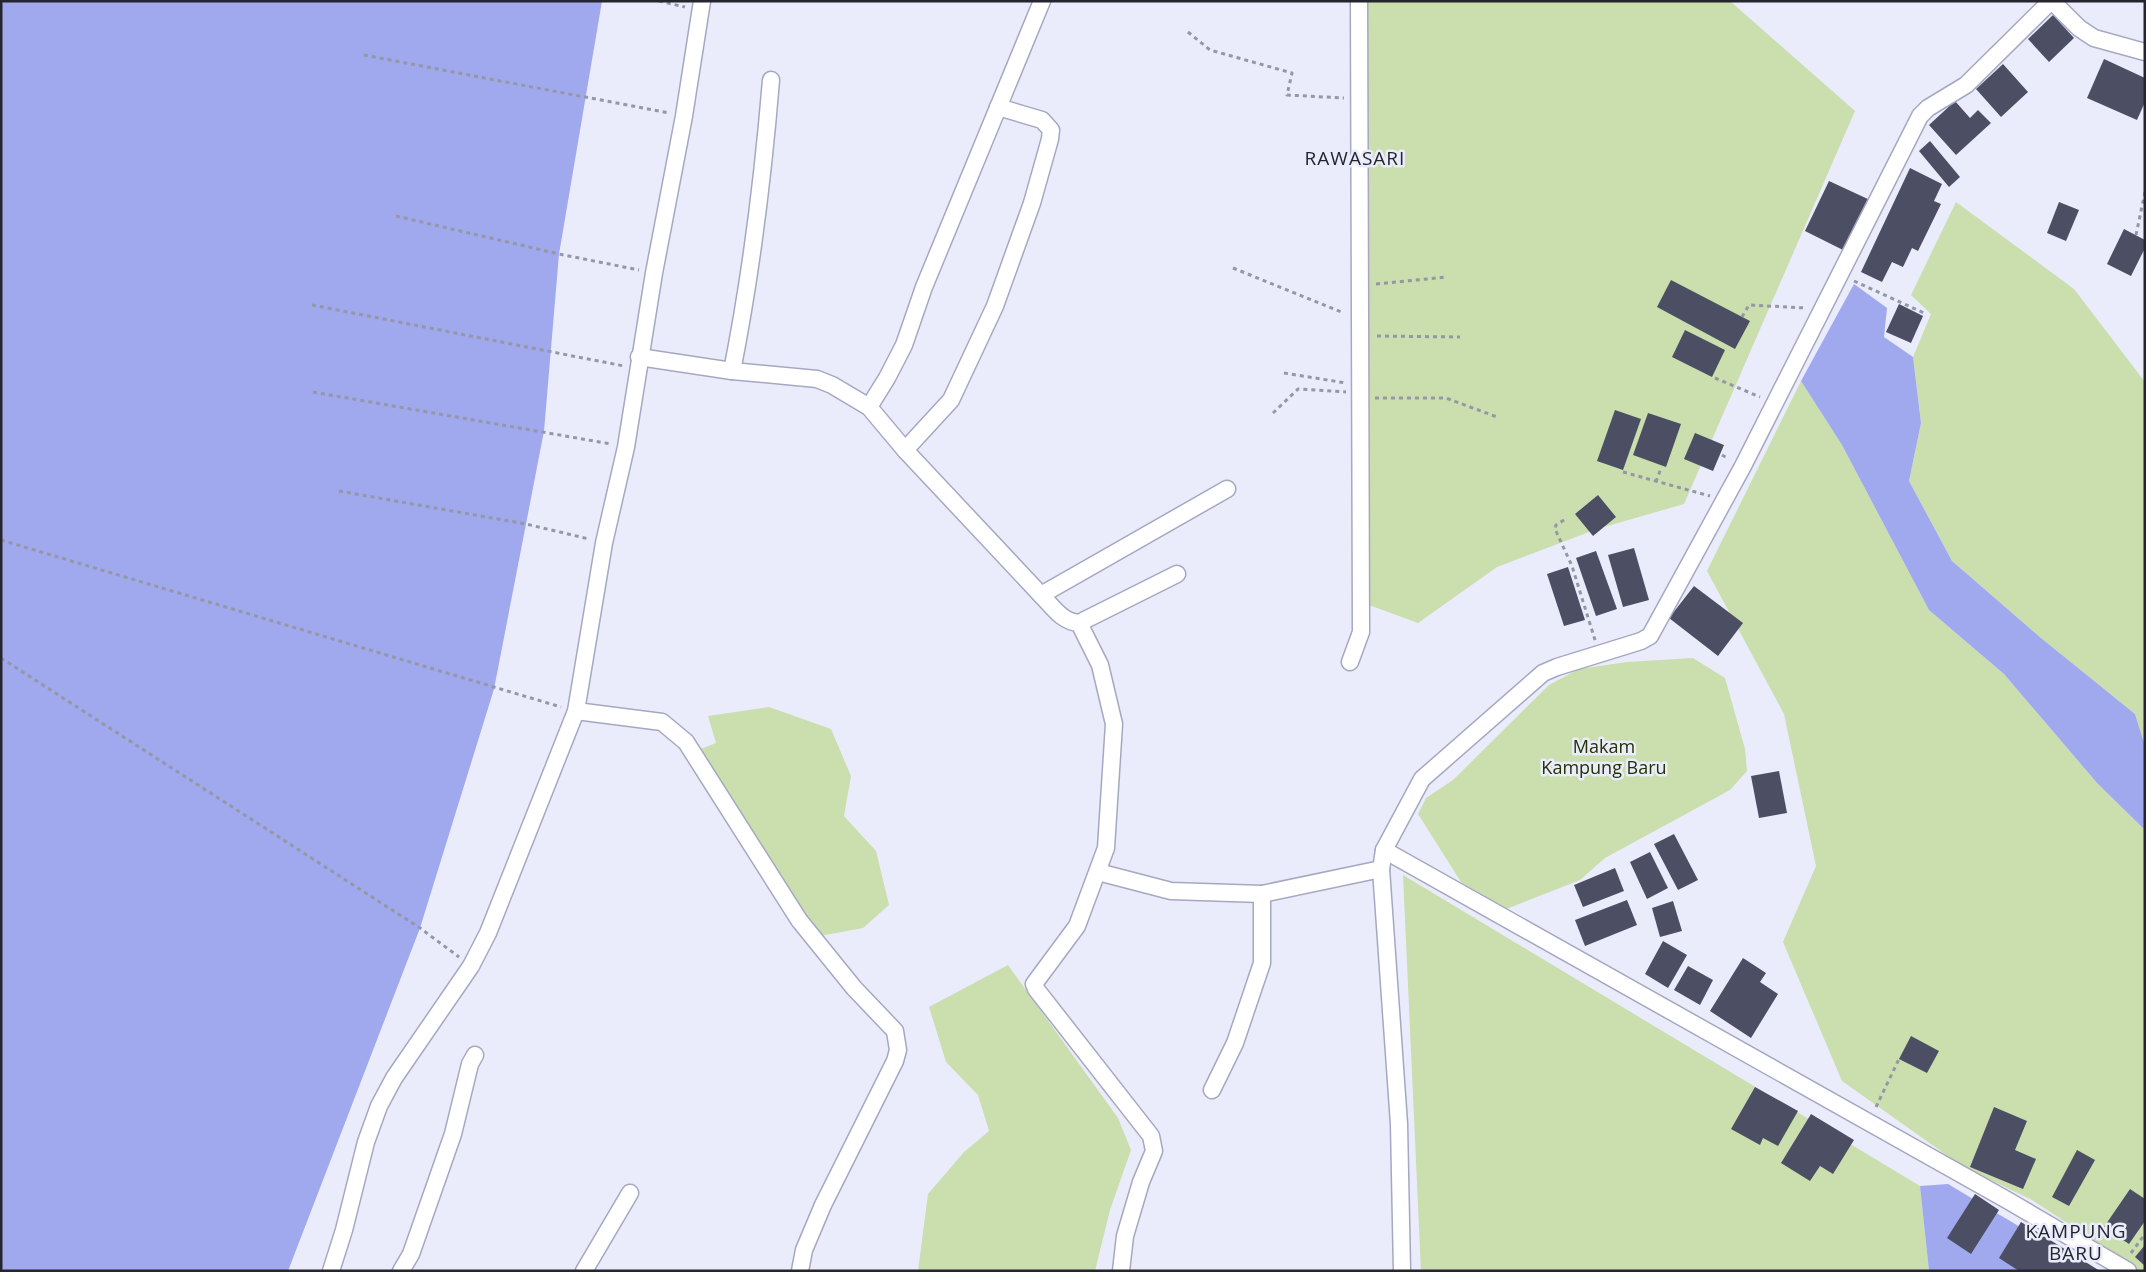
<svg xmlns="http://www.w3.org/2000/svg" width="2146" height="1272" viewBox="0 0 2146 1272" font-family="'Open Sans',sans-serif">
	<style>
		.green { fill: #cadeae }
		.water { fill: #a0a8ee }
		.building { fill: #4c4f64 }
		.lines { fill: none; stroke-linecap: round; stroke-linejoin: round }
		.street-casing { stroke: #a5a8c0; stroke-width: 19 }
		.path { stroke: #9597a4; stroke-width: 3; stroke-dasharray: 4 4; stroke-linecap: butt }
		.street { stroke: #fff; stroke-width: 16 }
		.labels { text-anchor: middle; stroke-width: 5; stroke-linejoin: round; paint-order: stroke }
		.park-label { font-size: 18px; fill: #223200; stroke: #eaecfc }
		.neighbourhood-label { font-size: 19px; letter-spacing: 1px; fill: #24252e; stroke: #eaecfc }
	</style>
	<rect width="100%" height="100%" fill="#eaecfc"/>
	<g class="green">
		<polygon points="1350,1 1730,1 1855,111 1684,504 1597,529 1497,567 1418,623 1358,601"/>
		<polygon points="1956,202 2074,289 2145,382 2145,746 2135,714 2041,638 1952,561 1909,481 1921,423 1913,357 1931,314 1911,295"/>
		<polygon points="1801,381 1842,445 1929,610 2004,674 2097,783 2145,830 2145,1271 2140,1271 2032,1200 1962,1166 1842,1081 1783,942 1816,866 1784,714 1707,571"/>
		<polygon points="1693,658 1725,678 1745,749 1747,771 1730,790 1605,858 1580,880 1504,910 1461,882 1418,814 1426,798 1453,780 1549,685 1579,669 1627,662"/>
		<polygon points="769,707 831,729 851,776 844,816 876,851 889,905 863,928 820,936 800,911 698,750 716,743 708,716"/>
		<polygon points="1403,875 1920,1186 1929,1271 1421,1271"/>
		<polygon points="1008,965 1118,1118 1131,1150 1110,1210 1095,1271 918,1271 928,1194 964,1152 989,1131 978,1095 946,1062 929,1007"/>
	</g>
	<g class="water">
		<polygon points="1,1 602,1 559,254 544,431 494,689 420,928 288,1271 1,1271"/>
		<polygon points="1854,284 1887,308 1884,337 1913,357 1921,423 1909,481 1952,561 2041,638 2135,714 2145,746 2145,830 2097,783 2004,674 1929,610 1842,445 1801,381"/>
		<polygon points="1948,1184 2094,1271 1929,1271 1920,1186"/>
	</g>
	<g class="building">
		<polygon points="2053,15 2074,38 2049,62 2028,39"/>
		<polygon points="2104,59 2145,78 2145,102 2137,120 2087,98"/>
		<polygon points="2003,64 2028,92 2001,117 1976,89"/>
		<polygon points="1955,101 1970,118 1978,110 1991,123 1956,155 1929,125"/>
		<polygon points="1930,141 1960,177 1949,187 1919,151"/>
		<polygon points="1910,168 1942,184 1934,201 1941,204 1918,251 1912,248 1903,267 1892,262 1882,282 1861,272"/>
		<polygon points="1829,181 1870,200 1845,251 1805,231"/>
		<polygon points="2059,202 2079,210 2066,241 2047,233"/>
		<polygon points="2124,229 2145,240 2145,248 2131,276 2107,264"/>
		<polygon points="1671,280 1750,321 1735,349 1657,307"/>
		<polygon points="1899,304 1923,316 1911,343 1886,332"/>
		<polygon points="1685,330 1725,350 1712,377 1672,357"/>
		<polygon points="1615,410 1641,419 1623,470 1597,461"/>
		<polygon points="1648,413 1681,424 1666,467 1633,455"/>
		<polygon points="1695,433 1724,445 1713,471 1684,459"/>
		<polygon points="1598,495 1616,517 1593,536 1575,514"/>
		<polygon points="1634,548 1649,600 1623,607 1608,555"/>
		<polygon points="1596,551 1617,609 1596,616 1576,558"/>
		<polygon points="1568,567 1585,620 1564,626 1547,574"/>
		<polygon points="1694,586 1743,623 1718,656 1669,618"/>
		<polygon points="1779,771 1787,813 1759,818 1751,776"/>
		<polygon points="1674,834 1698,880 1678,890 1654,844"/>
		<polygon points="1650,852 1668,888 1647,899 1630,862"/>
		<polygon points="1615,868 1624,891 1583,907 1574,885"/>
		<polygon points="1627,900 1637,925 1585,946 1575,920"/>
		<polygon points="1673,901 1682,931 1660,937 1652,908"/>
		<polygon points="1663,941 1687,955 1668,988 1645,974"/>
		<polygon points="1743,958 1766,973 1760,982 1778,994 1751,1038 1710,1011"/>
		<polygon points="1688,966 1713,980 1700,1005 1674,990"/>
		<polygon points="1911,1036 1939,1051 1927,1073 1899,1059"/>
		<polygon points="1755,1087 1798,1111 1778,1146 1763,1138 1760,1145 1731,1129"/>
		<polygon points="1994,1107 2027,1121 2015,1150 2036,1159 2023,1189 1970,1167"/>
		<polygon points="1811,1114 1854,1140 1833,1174 1820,1166 1810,1181 1781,1163"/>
		<polygon points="2077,1150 2095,1160 2069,1206 2052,1197"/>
		<polygon points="2130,1189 2145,1199 2145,1221 2129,1244 2104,1227"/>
		<polygon points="1975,1194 1999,1210 1971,1254 1947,1238"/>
		<polygon points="2021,1222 2100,1271 2019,1271 1999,1258"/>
		<polygon points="2145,1245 2145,1266 2135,1257"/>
	</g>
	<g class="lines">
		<defs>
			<g id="street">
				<polyline points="2052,1 2079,28 2094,38 2145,52"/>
				<path d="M639 357 732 371 817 379 832 385 869 407 905 450 1041 595C1052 606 1062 622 1079 623L1177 574"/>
				<path d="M732 371C751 275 763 178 771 80"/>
				<polyline points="869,407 887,378 904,345 924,287 1042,1"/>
				<polyline points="905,450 951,400 995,306 1032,203 1050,139 1051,130 1042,120 998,107"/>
				<polyline points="1041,595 1227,489"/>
				<polyline points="1079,623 1100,665 1114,724 1106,848 1077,926 1034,984 1036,989 1151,1136 1154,1151 1141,1182 1125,1236 1121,1271"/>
				<polyline points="1350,662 1361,632 1359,1"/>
				<polyline points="576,711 662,722 686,742 799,920 854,988 895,1031 898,1050 895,1061 823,1205 804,1250 800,1271"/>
				<polyline points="1384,850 2007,1200 2128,1271"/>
				<polyline points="1098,872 1171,891 1262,894 1381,869"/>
				<polyline points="1212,1090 1235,1043 1262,963 1262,894"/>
				<polyline points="331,1271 344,1230 366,1142 379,1106 394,1078 471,966 488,933 576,711 604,543 626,447 654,273 684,116 702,1"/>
				<polyline points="401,1271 411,1254 453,1134 470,1064 475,1055"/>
				<polyline points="584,1271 630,1193"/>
				<polyline points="1402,1271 1399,1124 1381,869 1384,850 1422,779 1543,673 1557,667 1641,641 1650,636 1743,466 1920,116 1928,108 1966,85 2051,1"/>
			</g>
		</defs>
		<use href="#street" class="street-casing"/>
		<g class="path">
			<polyline points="659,1 685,7"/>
			<polyline points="1188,32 1210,50 1292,73 1287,95 1344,98"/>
			<polyline points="364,55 669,113"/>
			<polyline points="396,216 559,254 639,270"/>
			<polyline points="2136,235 2145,192"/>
			<polyline points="1233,268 1344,313"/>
			<polyline points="1854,281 1924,313"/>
			<polyline points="1376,284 1447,277"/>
			<polyline points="312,305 624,366"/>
			<polyline points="1742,317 1749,305 1806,308"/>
			<polyline points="1377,336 1460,337"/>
			<polyline points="1284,373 1346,383"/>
			<polyline points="1715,378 1760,397"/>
			<polyline points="313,392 611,444"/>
			<polyline points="1375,398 1446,398 1497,417"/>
			<polyline points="1273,413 1298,389 1346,392"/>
			<polyline points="1722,455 1729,459"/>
			<polyline points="1623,472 1710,496"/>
			<polyline points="1656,482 1661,468"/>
			<polyline points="339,491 526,524 589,539"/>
			<polyline points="1564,520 1556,525 1555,529 1572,566 1595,640"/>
			<polyline points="1,540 561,707"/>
			<polyline points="1,658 420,928 459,957"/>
			<polyline points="1876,1107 1899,1059"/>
			<polyline points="2131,1253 2145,1234"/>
		</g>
		<use href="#street" class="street"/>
	</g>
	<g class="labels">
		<g class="park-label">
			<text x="1604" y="753">Makam<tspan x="1604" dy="21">Kampung Baru</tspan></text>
		</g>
		<g class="neighbourhood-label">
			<text x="1355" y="165">RAWASARI</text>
			<text x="2076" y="1238">KAMPUNG<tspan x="2076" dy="22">BARU</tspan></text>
		</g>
	</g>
	<rect width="2146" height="1272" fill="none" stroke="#24252e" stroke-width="5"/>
</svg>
